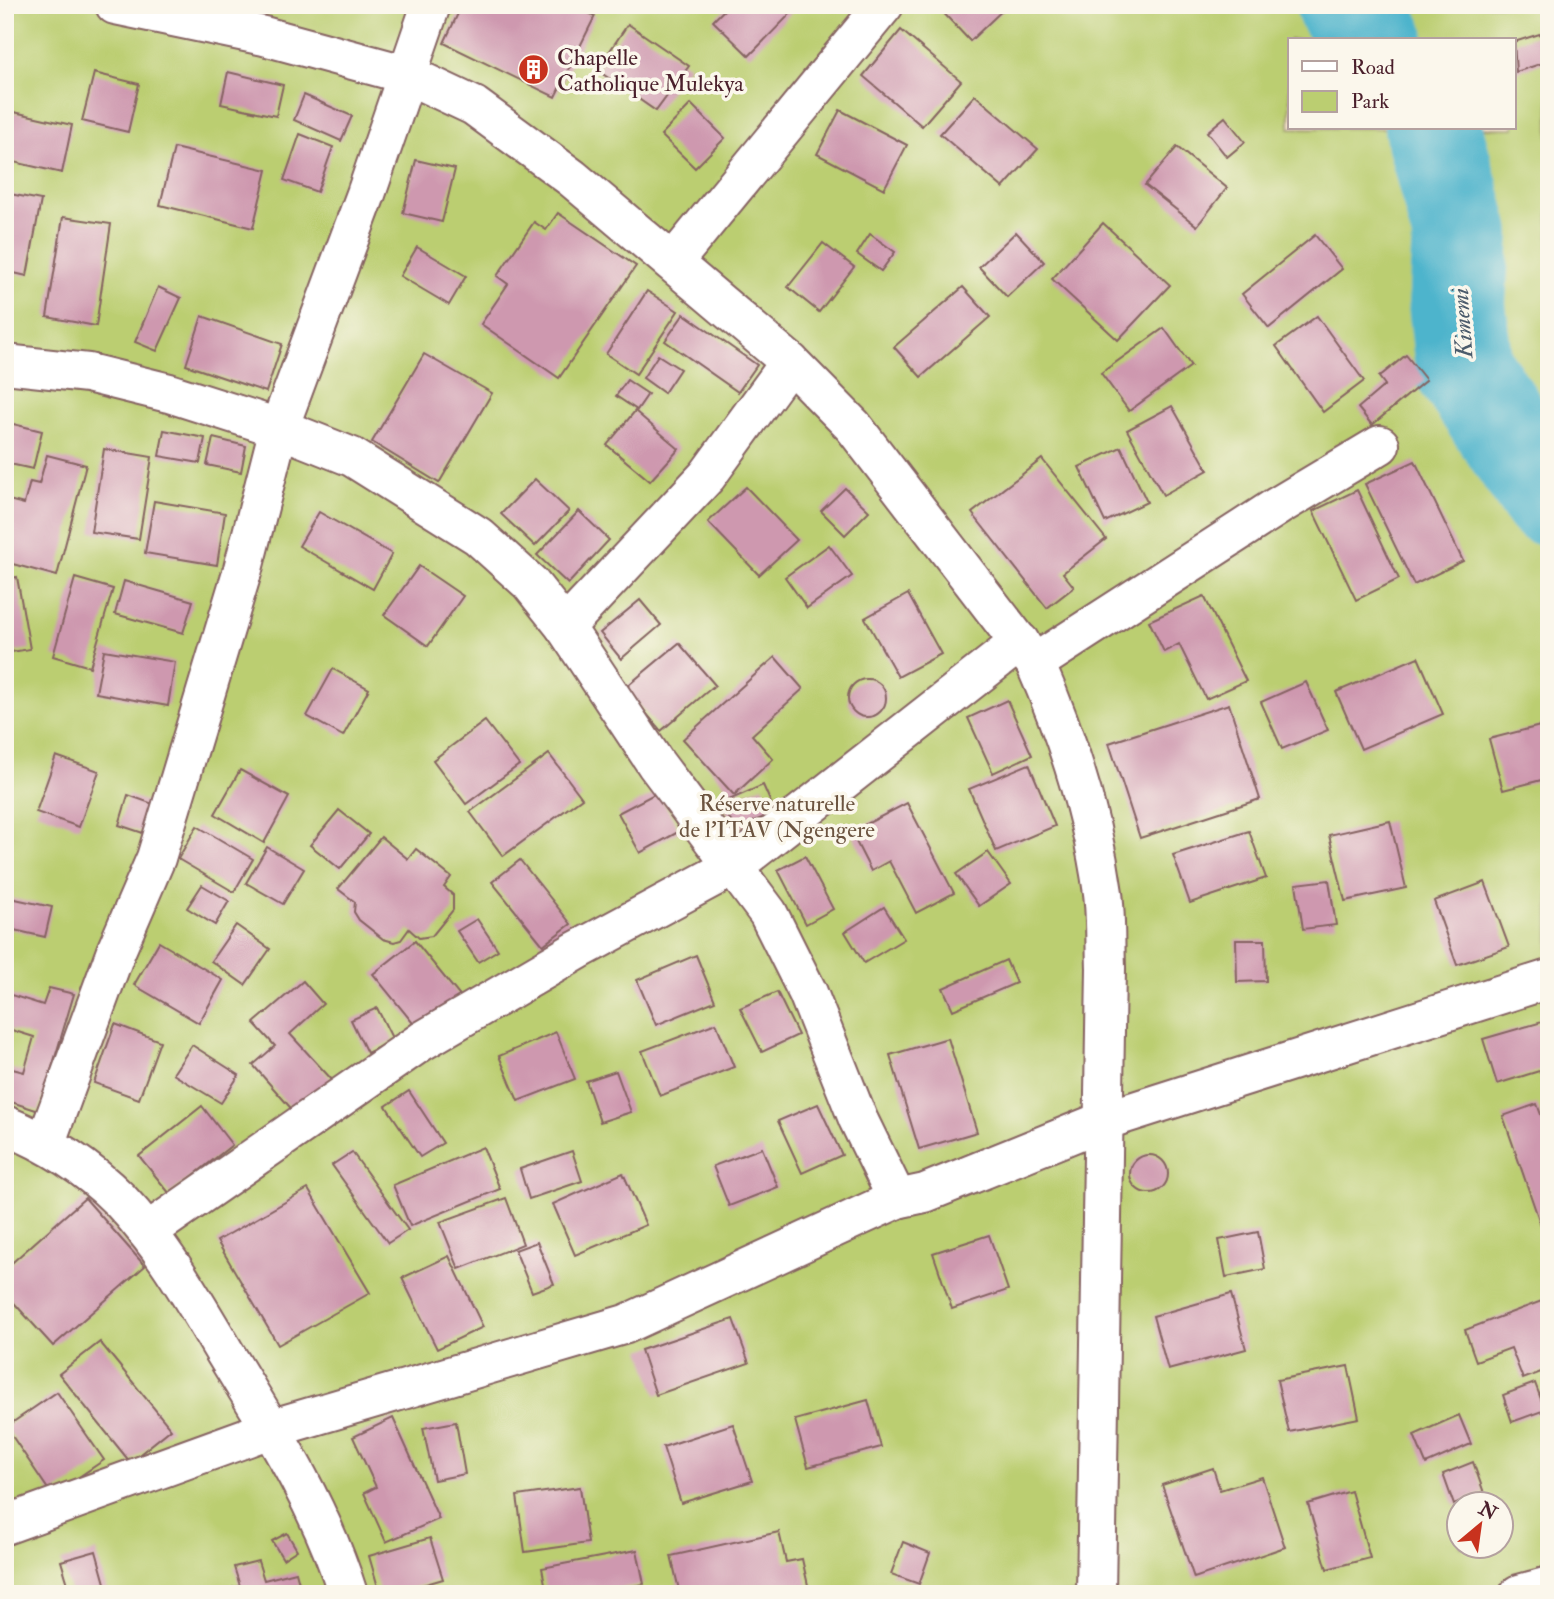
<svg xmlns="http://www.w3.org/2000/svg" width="1554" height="1599" viewBox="0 0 1554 1599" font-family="'IM FELL Double Pica',serif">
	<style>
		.green { fill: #bbce71; stroke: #82764e; stroke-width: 2; fill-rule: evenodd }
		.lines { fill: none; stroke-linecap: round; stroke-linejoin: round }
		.river { stroke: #4db4cc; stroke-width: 98 }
		.building { fill: #ce98af }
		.minor-casing { stroke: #866362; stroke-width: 42 }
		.minor { stroke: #fff; stroke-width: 38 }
		.labels { text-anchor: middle; stroke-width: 7; stroke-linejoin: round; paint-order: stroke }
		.poi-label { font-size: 23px; fill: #4a1f2b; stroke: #fbf7ec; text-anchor: start }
		.park-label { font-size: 23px; fill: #6c5440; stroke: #fbf7ec }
		.water-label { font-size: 24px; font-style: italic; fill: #4b5b6b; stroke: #fbf7ec }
	</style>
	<rect width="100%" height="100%" fill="#fbf7ec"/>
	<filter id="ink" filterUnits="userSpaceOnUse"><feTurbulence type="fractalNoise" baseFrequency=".0143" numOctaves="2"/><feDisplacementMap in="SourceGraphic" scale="14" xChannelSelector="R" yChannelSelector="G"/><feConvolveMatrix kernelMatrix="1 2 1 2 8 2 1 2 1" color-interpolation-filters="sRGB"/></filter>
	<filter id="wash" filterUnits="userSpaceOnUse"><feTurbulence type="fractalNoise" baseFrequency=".00686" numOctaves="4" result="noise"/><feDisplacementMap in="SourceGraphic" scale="28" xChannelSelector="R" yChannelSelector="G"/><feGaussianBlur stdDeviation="1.57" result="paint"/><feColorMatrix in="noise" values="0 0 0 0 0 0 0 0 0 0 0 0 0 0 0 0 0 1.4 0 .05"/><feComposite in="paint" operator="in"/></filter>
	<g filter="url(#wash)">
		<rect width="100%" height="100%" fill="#f6e1c9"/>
		<path class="green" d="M5 5H1549V1594H5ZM1290 40H1514V128H1290ZM1460 1504H1502V1546H1460Z"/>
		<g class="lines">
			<g class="river">
				<polyline points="1345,5 1376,40"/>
				<polyline points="1433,128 1461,234 1457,304 1464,369 1549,497"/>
			</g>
		</g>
		<g id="blocks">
			<g class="building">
				<polygon points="462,5 572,5 595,16 555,97 444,43"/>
				<polygon points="729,5 799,5 749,56 713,21"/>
				<polygon points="936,5 1008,5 970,41"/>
				<polygon points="628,24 689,66 656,111 597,70"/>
				<polygon points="901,30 961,81 922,126 863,76"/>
				<polygon points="1549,31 1549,61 1516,72 1514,42"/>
				<polygon points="228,72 283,85 276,116 221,104"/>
				<polygon points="94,73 139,84 128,132 82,121"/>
				<polygon points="304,95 352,116 341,141 294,120"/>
				<polygon points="975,95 1038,149 1003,188 940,134"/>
				<polygon points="691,104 725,138 695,168 661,135"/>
				<polygon points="5,110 72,125 62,173 5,160"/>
				<polygon points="840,110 907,145 884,189 817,154"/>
				<polygon points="1225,117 1245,142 1227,157 1207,132"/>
				<polygon points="300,134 333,147 317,192 284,180"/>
				<polygon points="1177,147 1227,188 1197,226 1145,185"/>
				<polygon points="174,148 267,170 253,228 160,205"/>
				<polygon points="416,160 455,169 442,222 403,213"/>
				<polygon points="5,193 41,200 27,276 5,271"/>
				<polygon points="558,213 636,266 559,378 481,324 508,284 497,276 534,222 546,230"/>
				<polygon points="63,217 111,224 96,326 47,317"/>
				<polygon points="1103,223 1170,285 1118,340 1052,279"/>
				<polygon points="1016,232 1044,262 1007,297 979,267"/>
				<polygon points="870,234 895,252 881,271 857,254"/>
				<polygon points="1315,235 1342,269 1269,328 1242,294"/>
				<polygon points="823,243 854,267 819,312 788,287"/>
				<polygon points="417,247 466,276 449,305 400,276"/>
				<polygon points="158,287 181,298 157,351 135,342"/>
				<polygon points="963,287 990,317 921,377 894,347"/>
				<polygon points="647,291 678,311 636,374 606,354"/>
				<polygon points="684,314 757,365 738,392 665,341"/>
				<polygon points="202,316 282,344 266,392 186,365"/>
				<polygon points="1317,316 1364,381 1323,412 1276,346"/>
				<polygon points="1164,328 1191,366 1129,411 1101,373"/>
				<polygon points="424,354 492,393 439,483 372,442"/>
				<polygon points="658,355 680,369 664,393 643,378"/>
				<polygon points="1406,355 1426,380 1372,425 1358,408 1385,385 1379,377"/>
				<polygon points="627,380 648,394 637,410 616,396"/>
				<polygon points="1172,406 1208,470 1163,495 1127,430"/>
				<polygon points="635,411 679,449 650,481 607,445"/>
				<polygon points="5,422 42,431 33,469 5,463"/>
				<polygon points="164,430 205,438 200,463 159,456"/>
				<polygon points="213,438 246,446 241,472 207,465"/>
				<polygon points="1121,447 1147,502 1105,522 1079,467"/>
				<polygon points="104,449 152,457 139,539 91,532"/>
				<polygon points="47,455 86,465 57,576 5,562 5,499 24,504 30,482 39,484"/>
				<polygon points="1042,459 1106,539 1063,573 1074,587 1047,608 972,513"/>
				<polygon points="1415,461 1463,561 1414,585 1365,484"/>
				<polygon points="535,479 569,511 535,546 501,514"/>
				<polygon points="746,487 797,540 759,575 708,522"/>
				<polygon points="845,488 869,511 845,535 821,511"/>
				<polygon points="1357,490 1399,579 1356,600 1313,511"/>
				<polygon points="154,501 225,513 217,565 145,553"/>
				<polygon points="579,511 609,540 568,584 537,555"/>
				<polygon points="319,512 392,554 373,589 299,546"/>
				<polygon points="829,545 852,576 807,608 785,577"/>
				<polygon points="419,566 463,596 428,646 384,615"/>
				<polygon points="17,577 30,649 5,653 5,579"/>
				<polygon points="75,578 113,589 90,667 53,656"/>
				<polygon points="124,581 193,601 183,633 115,614"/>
				<polygon points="908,594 941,654 898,677 865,618"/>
				<polygon points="1204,596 1246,681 1206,699 1179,644 1164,652 1149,621"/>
				<polygon points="640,600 661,625 621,659 600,633"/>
				<polygon points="679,643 715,685 661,731 625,688"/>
				<polygon points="104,650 175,662 168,706 96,693"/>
				<polygon points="775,657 803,689 752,735 773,759 734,795 683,739"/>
				<polygon points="1418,657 1443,714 1361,749 1336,692"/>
				<polygon points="333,669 369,689 343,736 307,716"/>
				<circle cx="867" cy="698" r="19"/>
				<polygon points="1306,682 1328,730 1282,749 1261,702"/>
				<polygon points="1007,700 1032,755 993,773 968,718"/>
				<polygon points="1229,704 1260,799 1140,838 1109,743"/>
				<polygon points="485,721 519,765 466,804 433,760"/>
				<polygon points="1548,724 1549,778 1503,790 1489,739"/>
				<polygon points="549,754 582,798 503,856 470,812"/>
				<polygon points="56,756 99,771 79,827 36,812"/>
				<polygon points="1029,764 1055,826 996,851 969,789"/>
				<polygon points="240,770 289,797 264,843 215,814"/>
				<polygon points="763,785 775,812 735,830 722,803"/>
				<polygon points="658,792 680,831 640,853 618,813"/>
				<polygon points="128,795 156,805 146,834 119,825"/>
				<polygon points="907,803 954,893 916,913 889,861 871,871 851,832"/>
				<polygon points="339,810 369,834 340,869 310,845"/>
				<polygon points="1390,821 1406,888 1345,901 1329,835"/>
				<polygon points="197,826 253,859 234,892 178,859"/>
				<polygon points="1249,831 1266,878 1190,903 1173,855"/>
				<polygon points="381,837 408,859 416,849 451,877 444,887 453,895 453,910 432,936 419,938 409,929 401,940 394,942 383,939 359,920 354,912 355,902 338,889"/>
				<polygon points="267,847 304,869 283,904 246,883"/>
				<polygon points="988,852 1011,884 979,906 956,874"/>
				<polygon points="805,856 833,909 806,924 778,870"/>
				<polygon points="520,860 571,924 543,945 492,882"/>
				<polygon points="1329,880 1336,925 1303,929 1296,884"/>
				<polygon points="1485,882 1509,947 1457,965 1434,901"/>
				<polygon points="202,885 229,901 215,925 187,908"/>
				<polygon points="6,897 52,907 45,937 5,928"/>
				<polygon points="884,907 904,939 864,963 845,932"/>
				<polygon points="477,919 498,950 478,962 457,931"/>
				<polygon points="236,925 270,949 245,985 211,961"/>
				<polygon points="1236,940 1265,940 1266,981 1237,982"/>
				<polygon points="415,941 463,1000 421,1033 373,974"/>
				<polygon points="159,942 223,980 199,1023 134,985"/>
				<polygon points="696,955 715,1001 656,1025 637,980"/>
				<polygon points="1006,960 1016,983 953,1010 943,988"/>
				<polygon points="303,981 323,1004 290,1034 334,1082 296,1114 253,1065 275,1046 254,1023"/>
				<polygon points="49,988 74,994 39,1111 5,1100 5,1067 24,1072 34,1037 5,1028 5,993 43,1005"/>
				<polygon points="777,992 798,1035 762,1052 740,1008"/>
				<polygon points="377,1008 393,1040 367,1053 351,1020"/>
				<polygon points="1549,1020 1549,1068 1497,1084 1483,1039"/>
				<polygon points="716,1023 734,1067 660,1096 642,1051"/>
				<polygon points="115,1024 160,1041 139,1099 94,1083"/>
				<polygon points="556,1032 575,1079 518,1101 499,1056"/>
				<polygon points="948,1038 977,1132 919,1149 890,1055"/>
				<polygon points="192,1045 239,1075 221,1103 173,1074"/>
				<polygon points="616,1071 631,1112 600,1122 586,1081"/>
				<polygon points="409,1091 443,1143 420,1157 386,1106"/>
				<polygon points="818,1104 842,1155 802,1173 778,1121"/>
				<polygon points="1537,1104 1549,1136 1546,1240 1503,1116"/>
				<polygon points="202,1106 232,1145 170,1194 139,1156"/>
				<polygon points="483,1147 500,1189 410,1226 393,1185"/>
				<polygon points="762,1148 778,1187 729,1206 713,1166"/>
				<polygon points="572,1151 582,1181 529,1199 520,1169"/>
				<polygon points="352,1152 408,1230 388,1243 332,1165"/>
				<circle cx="1149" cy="1174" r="19"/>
				<polygon points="623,1173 646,1225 575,1255 553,1204"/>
				<polygon points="308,1189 370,1293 278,1345 217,1241"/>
				<polygon points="85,1198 145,1266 53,1346 5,1293 5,1269"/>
				<polygon points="506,1198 523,1244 459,1269 440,1222"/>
				<polygon points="1258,1232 1265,1269 1226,1277 1219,1240"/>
				<polygon points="989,1235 1008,1290 952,1309 933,1253"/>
				<polygon points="537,1242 554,1284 532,1292 515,1250"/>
				<polygon points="449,1256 483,1327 437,1349 402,1278"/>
				<polygon points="1231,1294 1246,1349 1168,1370 1153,1316"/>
				<polygon points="1547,1299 1549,1369 1523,1379 1511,1348 1476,1361 1465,1330"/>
				<polygon points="733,1319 749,1363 656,1395 641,1350"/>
				<polygon points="100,1342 171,1429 130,1462 59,1374"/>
				<polygon points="1348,1366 1359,1418 1289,1432 1277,1380"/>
				<polygon points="1535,1383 1545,1410 1512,1422 1503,1395"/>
				<polygon points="57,1392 104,1460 52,1495 6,1427"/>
				<polygon points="868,1400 881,1447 808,1467 795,1420"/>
				<polygon points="1459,1415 1471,1444 1426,1464 1414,1435"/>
				<polygon points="393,1418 439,1519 386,1542 364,1493 376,1487 353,1437"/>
				<polygon points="456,1422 465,1474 434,1480 423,1428"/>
				<polygon points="733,1424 752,1481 681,1503 663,1447"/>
				<polygon points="1473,1462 1484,1493 1454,1505 1443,1474"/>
				<polygon points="1213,1468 1220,1490 1262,1477 1285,1547 1194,1578 1162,1485"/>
				<polygon points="580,1487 588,1543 525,1552 517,1496"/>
				<polygon points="1351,1491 1370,1558 1327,1569 1308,1504"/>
				<polygon points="779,1532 786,1562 802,1559 810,1594 680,1594 671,1556"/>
				<polygon points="287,1533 297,1550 283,1559 272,1541"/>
				<polygon points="430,1538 443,1579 392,1594 380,1594 369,1556"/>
				<polygon points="903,1542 930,1553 919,1584 891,1574"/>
				<polygon points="637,1550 644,1584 594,1594 547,1594 542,1568"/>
				<polygon points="96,1551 108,1594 71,1594 61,1561"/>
				<polygon points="258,1561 264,1580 296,1572 302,1594 220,1594 219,1591 240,1586 234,1567"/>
			</g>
		</g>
	</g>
	<g filter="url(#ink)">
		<use href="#blocks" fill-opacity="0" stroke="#866362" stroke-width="2"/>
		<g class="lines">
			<defs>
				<g id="minor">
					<path d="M115 5 264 36 408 75 474 106 572 178 790 362 853 426 1035 663C1067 736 1092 814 1103 893 1106 917 1105 943 1106 968L1096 1594"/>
					<polyline points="674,261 884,5"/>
					<polyline points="5,364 88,373 169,393 279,428 352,457 478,536 530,583 565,627 656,764 768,913 808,993 858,1119 897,1199"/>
					<polyline points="565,627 707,476 790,362"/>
					<polyline points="1035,663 1278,506 1380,445"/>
					<path d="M5 1125C49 1143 86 1166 120 1200 162 1244 194 1301 225 1353 272 1430 321 1507 348 1594"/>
					<polyline points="46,1142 116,951 156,858 243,569 279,428 366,194 431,5"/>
					<polyline points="147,1232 422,1041 578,950 734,866 1020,642"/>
					<polyline points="5,1525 270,1429 626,1324 897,1199 925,1193 1103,1121 1549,979"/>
					<polyline points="1519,1594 1549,1586"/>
				</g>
			</defs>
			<use href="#minor" class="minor-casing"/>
			<use href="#minor" class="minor"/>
		</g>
	</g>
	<defs>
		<symbol id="building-disc" viewBox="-11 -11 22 22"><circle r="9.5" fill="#c8321e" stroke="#fbf7ec"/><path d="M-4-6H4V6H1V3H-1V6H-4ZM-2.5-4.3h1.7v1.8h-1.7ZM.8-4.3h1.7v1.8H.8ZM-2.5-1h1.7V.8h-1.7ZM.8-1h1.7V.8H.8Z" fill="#fff"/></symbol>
	</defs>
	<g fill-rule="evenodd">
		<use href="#building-disc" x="516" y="52" width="35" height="35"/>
	</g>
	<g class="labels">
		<g class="poi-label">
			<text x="557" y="65">Chapelle<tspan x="557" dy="26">Catholique Mulekya</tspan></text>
		</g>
		<g class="park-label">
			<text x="777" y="811">Réserve naturelle<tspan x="777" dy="26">de l'ITAV (Ngengere</tspan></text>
		</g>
		<g class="water-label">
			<text transform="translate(1462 323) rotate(-94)" y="8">Kimemi</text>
		</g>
	</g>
	<rect width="1554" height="1599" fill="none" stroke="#fbf7ec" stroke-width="28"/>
	<rect x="1288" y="38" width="228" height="91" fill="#fbf7ec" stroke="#b4a19f" stroke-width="2"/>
	<rect x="1302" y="61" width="35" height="10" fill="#ffffff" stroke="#b4a19f" stroke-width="2"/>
	<text x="1351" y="74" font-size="21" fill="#4a1f2b">Road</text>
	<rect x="1302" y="91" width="35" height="21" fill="#bbce71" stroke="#b4a19f" stroke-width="2"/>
	<text x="1351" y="108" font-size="21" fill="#4a1f2b">Park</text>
	<g transform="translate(1480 1525) rotate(29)"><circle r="33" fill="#fbf7ec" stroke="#b4a19f" stroke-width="2"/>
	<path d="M0-5L12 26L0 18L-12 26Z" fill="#c8321e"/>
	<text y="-10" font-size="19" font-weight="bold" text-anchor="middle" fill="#4a1f2b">N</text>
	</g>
</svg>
